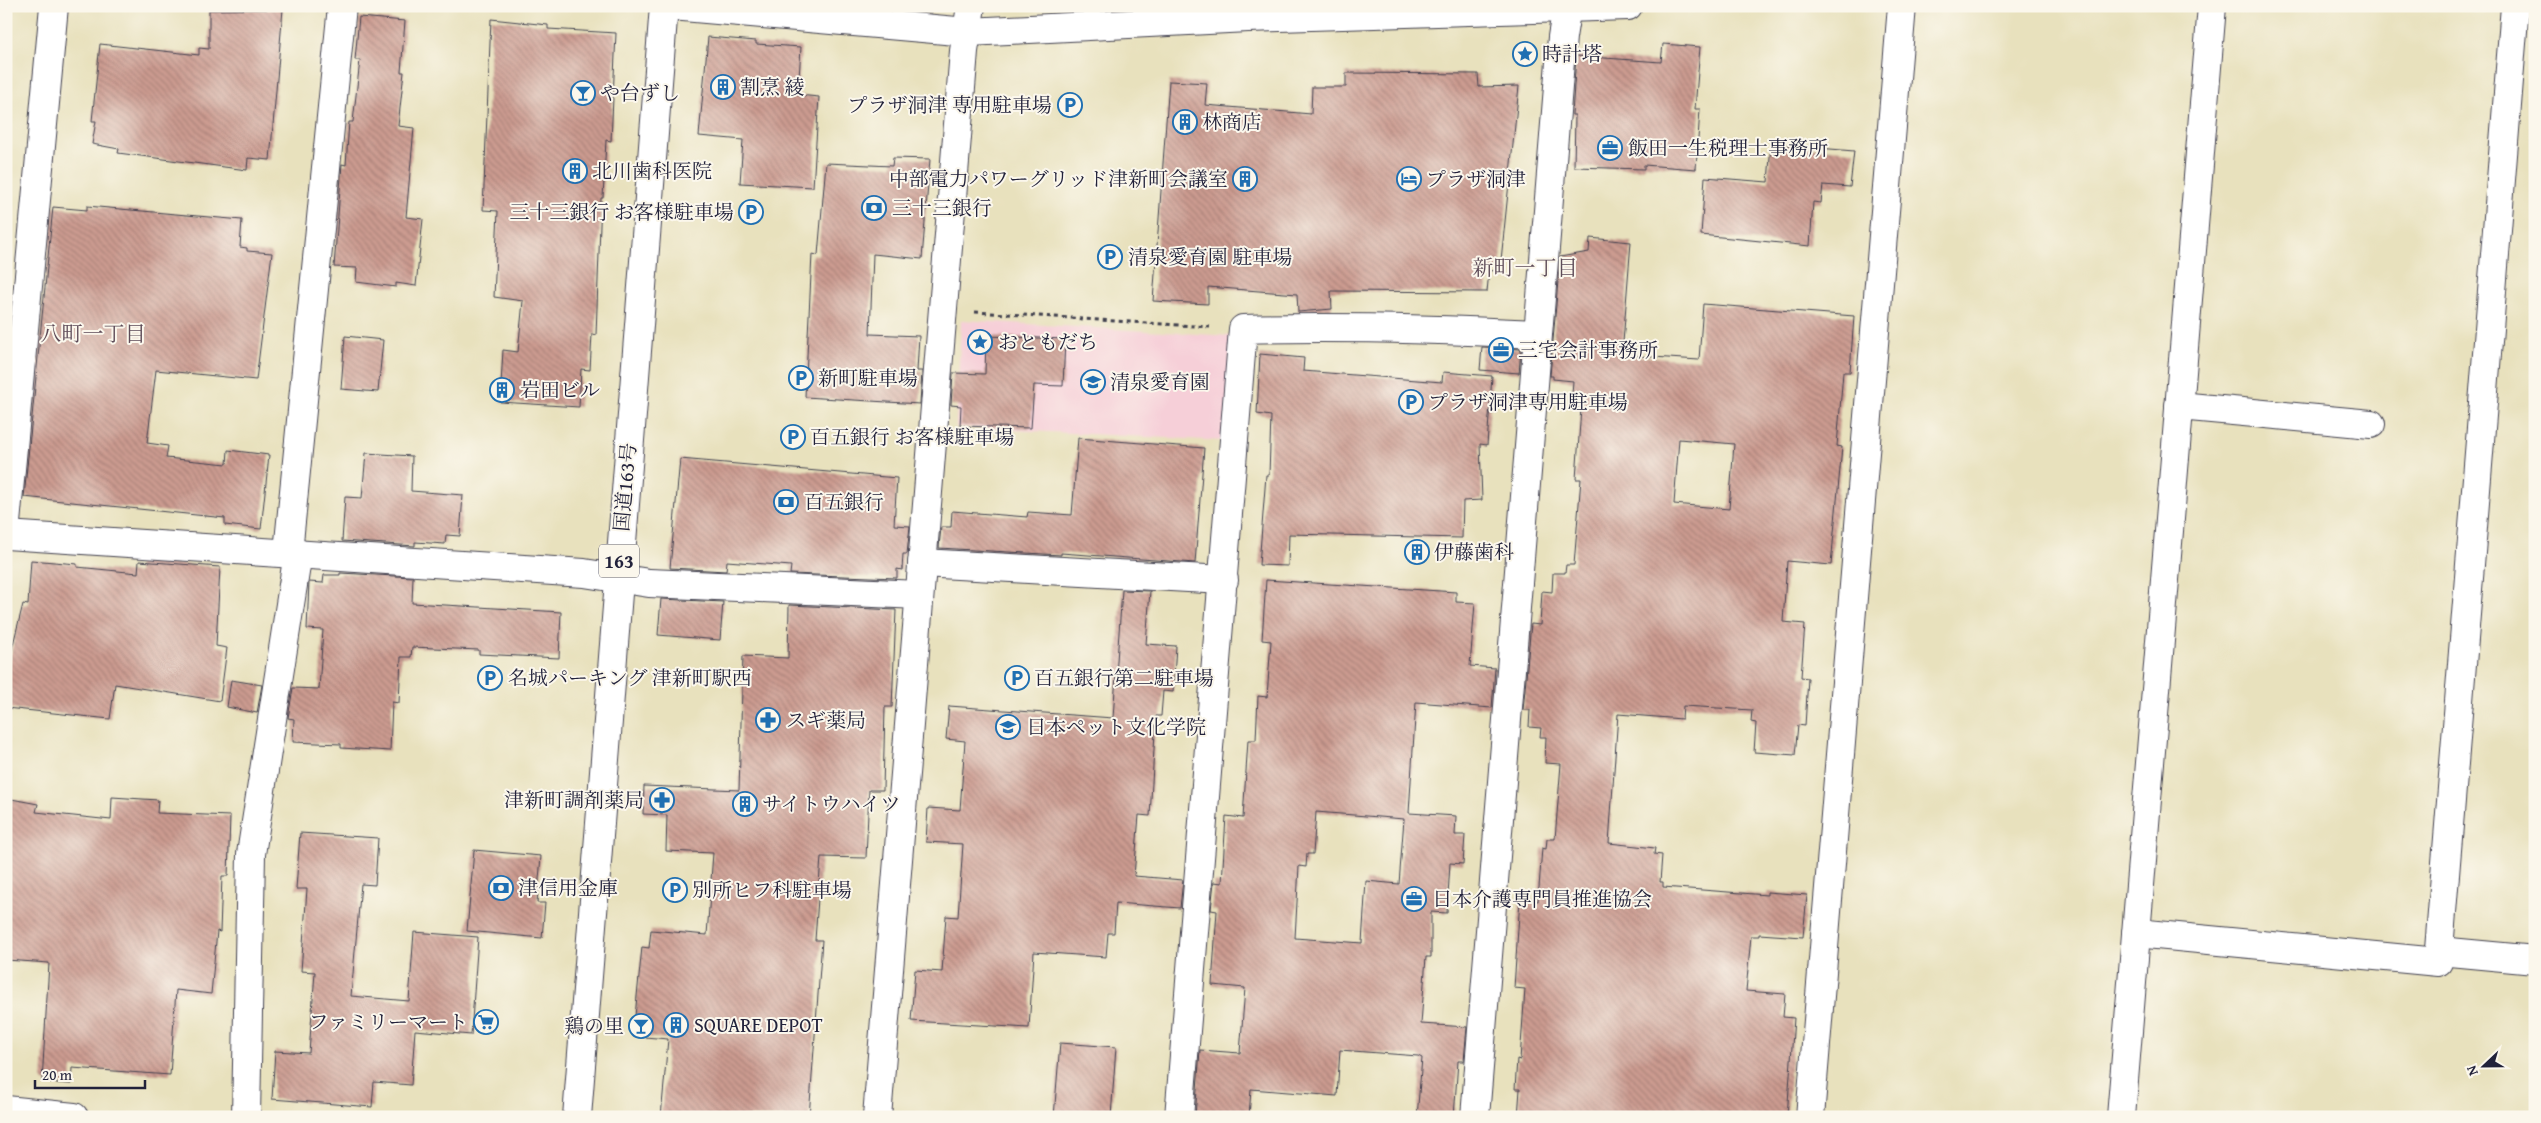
<svg xmlns="http://www.w3.org/2000/svg" width="2541" height="1123" viewBox="0 0 2541 1123" font-family="'Gentium Book Plus','Noto Serif JP',serif">
	<style>
		.built { fill: #f6cfd8 }
		.building { fill: url(#building-back-hatch); fill-rule: evenodd }
		.lines { fill: none; stroke-linecap: round; stroke-linejoin: round }
		.street-casing { stroke: #403f4e; stroke-width: 30 }
		.secondary-casing { stroke: #403f4e; stroke-width: 30 }
		.highway-casing { stroke: #403f4e; stroke-width: 30 }
		.path { stroke: #403f4e; stroke-width: 3; stroke-dasharray: 4 4; stroke-linecap: butt }
		.street { stroke: #fff; stroke-width: 28 }
		.secondary { stroke: #fff; stroke-width: 28 }
		.highway { stroke: #fff; stroke-width: 28 }
		.labels { text-anchor: middle; stroke-width: 4; stroke-linejoin: round; paint-order: stroke }
		.shield { fill: #fbf7ec; stroke: #636270; stroke-width: 1 }
		.shield-label { font-size: 19px; font-weight: bold; fill: #22223b }
		.poi-label { font-size: 20px; fill: #22223b; stroke: #fbf7ec; text-anchor: start }
		.street-label { font-size: 20px; fill: #22223b; stroke: #fbf7ec }
		.neighbourhood-label { font-size: 21px; fill: #5e4c59; stroke: #fbf7ec }
	</style>
	<defs>
		<pattern id="building-back-hatch" width="6" height="6" patternUnits="userSpaceOnUse" patternTransform="scale(1.25)"><rect width="6" height="6" fill="#cc9b90"/><path d="M-1 5l2 2M0 0l6 6M5-1l2 2" fill="none" stroke="#a57e77"/></pattern>
	</defs>
	<rect width="100%" height="100%" fill="#fbf7ec"/>
	<filter id="ink" filterUnits="userSpaceOnUse"><feTurbulence type="fractalNoise" baseFrequency=".02" numOctaves="2"/><feDisplacementMap in="SourceGraphic" scale="10" xChannelSelector="R" yChannelSelector="G"/><feConvolveMatrix kernelMatrix="1 2 1 2 8 2 1 2 1" color-interpolation-filters="sRGB"/></filter>
	<filter id="wash" filterUnits="userSpaceOnUse"><feTurbulence type="fractalNoise" baseFrequency=".0096" numOctaves="4" result="noise"/><feDisplacementMap in="SourceGraphic" scale="20" xChannelSelector="R" yChannelSelector="G"/><feGaussianBlur stdDeviation="1.12" result="paint"/><feColorMatrix in="noise" values="0 0 0 0 0 0 0 0 0 0 0 0 0 0 0 0 0 1.4 0 .05"/><feComposite in="paint" operator="in"/></filter>
	<g filter="url(#wash)">
		<rect width="100%" height="100%" fill="#e8e1bd"/>
		<polygon class="built" points="961,320 1231,336 1225,441 956,427"/>
		<g id="blocks">
			<g class="building">
				<polygon points="283,9 270,160 248,158 247,170 118,153 119,149 92,144 96,121 92,121 100,44 199,55 199,48 209,49 209,10"/>
				<polygon points="359,17 405,21 401,72 404,72 398,126 414,128 406,217 423,219 416,286 396,283 396,287 356,282 357,268 334,267 342,164 346,165 349,122 353,122 360,60 355,60"/>
				<polygon points="491,19 548,25 548,29 616,33 611,141 606,140 603,198 601,198 596,335 592,334 590,370 581,369 579,407 500,402 503,350 518,352 523,301 494,297 498,211 483,210"/>
				<polygon points="708,37 756,41 756,44 801,47 798,95 819,97 813,187 740,183 743,140 699,136"/>
				<polygon points="1663,44 1700,47 1695,109 1700,109 1696,169 1644,165 1644,169 1574,167 1575,115 1572,115 1576,56 1661,62"/>
				<polygon points="1346,73 1478,74 1479,87 1519,86 1500,270 1489,271 1487,292 1331,291 1332,309 1298,312 1297,294 1208,287 1208,304 1153,301 1169,81 1207,83 1205,105 1311,114 1312,87 1346,87"/>
				<polygon points="1771,144 1854,151 1850,187 1823,185 1821,203 1813,202 1810,246 1701,235 1705,177 1768,182"/>
				<polygon points="893,158 930,159 922,259 873,254 870,334 919,336 917,371 922,371 920,404 805,397 812,254 818,255 826,163 892,166"/>
				<polygon points="87,206 242,220 240,247 247,248 247,251 272,253 256,380 156,370 147,443 168,446 166,458 227,464 228,450 269,455 261,529 225,525 225,518 24,497 53,207 87,210"/>
				<path d="M1590 238 1631 242 1622 355 1699 360 1703 304 1854 316 1850 372H1843L1837 446 1842 447 1831 565 1787 561 1783 622 1805 624 1801 677 1808 678 1805 726 1798 725 1795 755 1754 752 1756 723 1751 722 1752 710 1683 706 1682 719 1618 714 1609 843 1655 848 1654 854 1662 855 1660 882H1663V887L1767 895V892L1807 895 1803 937 1759 934V936H1751L1746 991 1785 994 1783 1017 1794 1018 1787 1117H1518L1520 1089H1515L1517 1059 1520 1060 1525 989 1514 988 1520 899 1538 901 1542 848 1546 849 1547 839H1555L1561 764 1545 763 1546 737H1540L1541 728 1529 727 1530 710H1523L1531 624 1540 625 1542 591 1552 592 1553 573H1565L1566 565H1574L1581 479H1576L1581 408 1571 407 1573 381 1553 379V376H1550L1560 257 1589 252ZM1679 439 1734 444 1729 509 1674 504Z"/>
				<polygon points="345,336 383,340 378,392 341,389"/>
				<polygon points="986,336 1065,339 1063,386 1034,385 1031,428 960,426 961,406 951,405 953,373 985,374"/>
				<polygon points="1482,347 1521,349 1519,373 1480,370"/>
				<polygon points="1260,354 1304,358 1303,371 1442,382 1443,372 1492,376 1487,445 1480,444 1482,500 1463,501 1462,538 1289,534 1288,566 1259,565 1266,475 1269,475 1271,416 1257,414"/>
				<polygon points="1078,438 1204,448 1195,563 1061,553 1061,555 939,548 941,527 951,527 952,511 1027,517 1028,512 1072,515"/>
				<polygon points="366,453 412,456 411,491 463,495 460,536 446,535 445,544 415,542 415,546 342,541 345,497 362,498"/>
				<polygon points="680,459 897,478 894,525 910,526 907,554 903,554 902,570 897,569 897,578 790,574 791,566 727,561 726,571 670,568"/>
				<polygon points="31,560 77,564 77,567 138,573 139,561 220,567 216,646 227,648 220,701 115,684 110,719 6,708 6,673 23,604 28,605"/>
				<polygon points="340,573 413,577 412,603 561,612 559,658 479,654 479,650 412,647 411,657 401,657 399,703 392,702 390,751 341,748 341,744 293,742 294,719 288,718 293,688 319,689 323,630 307,629 309,582 323,583 324,575 340,575"/>
				<path d="M1266 580 1456 592V602L1475 603 1470 666 1495 668 1492 708 1416 702 1409 813 1456 816 1455 835H1465L1463 864 1450 863 1447 913 1431 912V957H1426L1421 1024 1467 1027 1464 1061H1458L1454 1117H1417L1422 1058 1418 1056 1340 1050 1337 1096 1251 1089 1249 1117H1195L1200 1050 1240 1053 1245 988 1212 985 1217 911 1211 910 1214 882 1222 883 1226 816 1243 818 1248 740H1256L1258 696 1267 697 1271 641 1262 640ZM1316 812 1404 819 1399 884 1366 881 1362 943 1295 938 1299 866 1306 867 1307 854H1313Z"/>
				<polygon points="1122,590 1150,591 1146,644 1176,646 1173,692 1163,691 1161,716 1156,716 1150,816 1139,815 1134,876 1183,880 1180,908 1116,903 1114,933 1108,933 1106,957 1034,952 1029,1028 911,1021 915,970 942,972 946,916 958,917 963,844 926,842 928,808 960,810 965,741 946,739 949,706 1113,718"/>
				<polygon points="661,599 723,602 720,640 658,635"/>
				<polygon points="789,605 896,610 892,707 885,707 883,790 869,790 866,858 821,857 815,940 822,940 809,1117 661,1117 668,1039 633,1036 642,947 649,948 651,930 707,935 713,853 666,851 667,815 643,814 644,786 739,790 743,656 788,658"/>
				<polygon points="231,680 262,685 257,713 227,707"/>
				<polygon points="112,797 158,800 157,813 230,816 228,876 222,876 220,932 217,931 211,994 176,990 170,1075 72,1068 71,1084 42,1082 49,963 6,960 6,798 38,804 36,812 111,820"/>
				<polygon points="300,833 378,838 375,885 361,884 351,996 409,1001 414,932 478,937 471,1035 415,1030 411,1085 374,1082 372,1107 272,1099 275,1051 309,1053 315,972 301,971 307,889 296,889"/>
				<polygon points="474,850 541,856 537,903 545,903 542,938 467,931"/>
				<polygon points="1060,1043 1116,1047 1111,1117 1054,1117"/>
			</g>
		</g>
	</g>
	<g filter="url(#ink)">
		<use href="#blocks" fill-opacity="0" stroke="#403f4e" stroke-width="1"/>
		<g class="lines">
			<defs>
				<g id="street">
					<polyline points="2179,406 2371,424"/>
					<polyline points="6,523 54,6"/>
					<polyline points="6,535 584,573 649,583 919,595"/>
					<polyline points="288,552 342,6"/>
					<polyline points="922,563 1224,580"/>
					<polyline points="2136,933 2438,962 2515,6"/>
					<polyline points="2439,951 2535,960"/>
					<polyline points="246,1117 251,854 298,553"/>
					<polyline points="877,1117 964,51 971,6"/>
					<path d="M1179 1117 1243 329C1342 326 1439 329 1537 334"/>
					<polyline points="1475,1117 1562,37 1567,6"/>
					<polyline points="1810,1117 1902,6"/>
					<polyline points="2121,1117 2212,6"/>
				</g>
				<g id="secondary">
					<polyline points="672,6 968,32 1248,18 1628,6"/>
					<polyline points="6,1110 74,1117"/>
				</g>
				<polyline id="highway" points="577,1117 664,6"/>
			</defs>
			<use href="#street" class="street-casing"/>
			<use href="#secondary" class="secondary-casing"/>
			<use href="#highway" class="highway-casing"/>
			<polyline class="path" points="975,312 1210,327"/>
			<use href="#street" class="street"/>
			<use href="#secondary" class="secondary"/>
			<use href="#highway" class="highway"/>
		</g>
	</g>
	<defs>
		<symbol id="sight-ring" viewBox="-11 -11 22 22"><circle r="9.5" fill="#fbf7ec" stroke="#1f6fb2" stroke-width="1.5"/><path d="M0-6L1.8-2.2L6-1.7L2.9 1.2L3.7 5.4L0 3.3L-3.7 5.4L-2.9 1.2L-6-1.7L-1.8-2.2Z" fill="#1f6fb2"/></symbol>
		<symbol id="building-ring" viewBox="-11 -11 22 22"><circle r="9.5" fill="#fbf7ec" stroke="#1f6fb2" stroke-width="1.5"/><path d="M-4-6H4V6H1V3H-1V6H-4ZM-2.5-4.3h1.7v1.8h-1.7ZM.8-4.3h1.7v1.8H.8ZM-2.5-1h1.7V.8h-1.7ZM.8-1h1.7V.8H.8Z" fill="#1f6fb2"/></symbol>
		<symbol id="bar-ring" viewBox="-11 -11 22 22"><circle r="9.5" fill="#fbf7ec" stroke="#1f6fb2" stroke-width="1.5"/><path d="M-6-5H6L.8 .8V4.5H3.5V6h-7V4.5H-.8V.8Z" fill="#1f6fb2"/></symbol>
		<symbol id="parking-ring" viewBox="-11 -11 22 22"><circle r="9.5" fill="#fbf7ec" stroke="#1f6fb2" stroke-width="1.5"/><path d="M-3.5-5.5H1a3.5 3.5 0 0 1 0 7H-1V5.5H-3.5ZM-1-3.4V-.6H.8a1.4 1.4 0 0 0 0-2.8Z" fill="#1f6fb2"/></symbol>
		<symbol id="office-ring" viewBox="-11 -11 22 22"><circle r="9.5" fill="#fbf7ec" stroke="#1f6fb2" stroke-width="1.5"/><path d="M-6-3h4V-5.5h4V-3h4V5H-6ZM-1-4.5V-3h2v-1.5ZM-6 0V1H6V0Z" fill="#1f6fb2"/></symbol>
		<symbol id="hotel-ring" viewBox="-11 -11 22 22"><circle r="9.5" fill="#fbf7ec" stroke="#1f6fb2" stroke-width="1.5"/><path d="M-6-4.5h1.5V1H6V5H4.5V3h-9V5H-6ZM-4 0a1.8 1.8 0 1 1 3.6 0ZM.5 0V-2.5h3Q6-2.5 6 0Z" fill="#1f6fb2"/></symbol>
		<symbol id="bank-ring" viewBox="-11 -11 22 22"><circle r="9.5" fill="#fbf7ec" stroke="#1f6fb2" stroke-width="1.5"/><path d="M-6-4H6V4H-6ZM0-2.3a2.3 2.3 0 1 0 0 4.6a2.3 2.3 0 1 0 0-4.6Z" fill="#1f6fb2"/></symbol>
		<symbol id="school-ring" viewBox="-11 -11 22 22"><circle r="9.5" fill="#fbf7ec" stroke="#1f6fb2" stroke-width="1.5"/><path d="M0-5L7-2L0 1L-7-2ZM-4 1L0 2.5L4 1V4Q0 6-4 4Z" fill="#1f6fb2"/></symbol>
		<symbol id="pharmacy-ring" viewBox="-11 -11 22 22"><circle r="9.5" fill="#fbf7ec" stroke="#1f6fb2" stroke-width="1.5"/><path d="M-2-6h4v4h4v4h-4v4h-4v-4h-4v-4h4Z" fill="#1f6fb2"/></symbol>
		<symbol id="university-ring" viewBox="-11 -11 22 22"><circle r="9.5" fill="#fbf7ec" stroke="#1f6fb2" stroke-width="1.5"/><path d="M0-5L7-2L0 1L-7-2ZM-4 1L0 2.5L4 1V4Q0 6-4 4Z" fill="#1f6fb2"/></symbol>
		<symbol id="supermarket-ring" viewBox="-11 -11 22 22"><circle r="9.5" fill="#fbf7ec" stroke="#1f6fb2" stroke-width="1.5"/><path d="M-6-5.5h2.5l.6 2H6L4.5 2H-2.5L-4.4-4H-6ZM-1.5 3.2a1.3 1.3 0 1 0 .1 0ZM3 3.2a1.3 1.3 0 1 0 .1 0Z" fill="#1f6fb2"/></symbol>
	</defs>
	<g fill-rule="evenodd">
		<use href="#sight-ring" x="1511" y="40" width="28" height="28"/>
		<use href="#building-ring" x="709" y="73" width="28" height="28"/>
		<use href="#bar-ring" x="569" y="79" width="28" height="28"/>
		<use href="#parking-ring" x="1056" y="91" width="28" height="28"/>
		<use href="#building-ring" x="1171" y="108" width="28" height="28"/>
		<use href="#office-ring" x="1596" y="134" width="28" height="28"/>
		<use href="#building-ring" x="561" y="157" width="28" height="28"/>
		<use href="#building-ring" x="1231" y="165" width="28" height="28"/>
		<use href="#hotel-ring" x="1395" y="165" width="28" height="28"/>
		<use href="#bank-ring" x="860" y="194" width="28" height="28"/>
		<use href="#parking-ring" x="737" y="198" width="28" height="28"/>
		<use href="#parking-ring" x="1096" y="243" width="28" height="28"/>
		<use href="#sight-ring" x="966" y="328" width="28" height="28"/>
		<use href="#office-ring" x="1487" y="336" width="28" height="28"/>
		<use href="#parking-ring" x="787" y="364" width="28" height="28"/>
		<use href="#school-ring" x="1079" y="368" width="28" height="28"/>
		<use href="#building-ring" x="488" y="376" width="28" height="28"/>
		<use href="#parking-ring" x="1397" y="388" width="28" height="28"/>
		<use href="#parking-ring" x="779" y="423" width="28" height="28"/>
		<use href="#bank-ring" x="772" y="488" width="28" height="28"/>
		<use href="#building-ring" x="1403" y="538" width="28" height="28"/>
		<use href="#parking-ring" x="476" y="664" width="28" height="28"/>
		<use href="#parking-ring" x="1003" y="664" width="28" height="28"/>
		<use href="#pharmacy-ring" x="754" y="706" width="28" height="28"/>
		<use href="#university-ring" x="994" y="713" width="28" height="28"/>
		<use href="#pharmacy-ring" x="648" y="786" width="28" height="28"/>
		<use href="#building-ring" x="731" y="790" width="28" height="28"/>
		<use href="#bank-ring" x="487" y="874" width="28" height="28"/>
		<use href="#parking-ring" x="661" y="876" width="28" height="28"/>
		<use href="#office-ring" x="1400" y="885" width="28" height="28"/>
		<use href="#supermarket-ring" x="472" y="1008" width="28" height="28"/>
		<use href="#building-ring" x="662" y="1011" width="28" height="28"/>
		<use href="#bar-ring" x="627" y="1012" width="28" height="28"/>
	</g>
	<g class="labels">
		<rect class="shield" x="599" y="544.5" width="40" height="33" rx="4"/>
		<g class="shield-label">
			<text x="619" y="568">163</text>
		</g>
		<g class="poi-label">
			<text x="1542" y="61">時計塔</text>
			<text x="740" y="94">割烹 綾</text>
			<text x="600" y="100">や台ずし</text>
			<text x="1052" y="112" text-anchor="end">プラザ洞津 専用駐車場</text>
			<text x="1202" y="129">林商店</text>
			<text x="1628" y="155">飯田一生税理士事務所</text>
			<text x="592" y="178">北川歯科医院</text>
			<text x="1228" y="186" text-anchor="end">中部電力パワーグリッド津新町会議室</text>
			<text x="1426" y="186">プラザ洞津</text>
			<text x="892" y="215">三十三銀行</text>
			<text x="734" y="219" text-anchor="end">三十三銀行 お客様駐車場</text>
			<text x="1128" y="264">清泉愛育園 駐車場</text>
			<text x="998" y="349">おともだち</text>
			<text x="1518" y="357">三宅会計事務所</text>
			<text x="818" y="385">新町駐車場</text>
			<text x="1110" y="389">清泉愛育園</text>
			<text x="520" y="397">岩田ビル</text>
			<text x="1428" y="409">プラザ洞津専用駐車場</text>
			<text x="810" y="444">百五銀行 お客様駐車場</text>
			<text x="804" y="509">百五銀行</text>
			<text x="1434" y="559">伊藤歯科</text>
			<text x="508" y="685">名城パーキング 津新町駅西</text>
			<text x="1034" y="685">百五銀行第二駐車場</text>
			<text x="786" y="727">スギ薬局</text>
			<text x="1026" y="734">日本ペット文化学院</text>
			<text x="644" y="807" text-anchor="end">津新町調剤薬局</text>
			<text x="762" y="811">サイトウハイツ</text>
			<text x="518" y="895">津信用金庫</text>
			<text x="692" y="897">別所ヒフ科駐車場</text>
			<text x="1432" y="906">日本介護専門員推進協会</text>
			<text x="468" y="1029" text-anchor="end">ファミリーマート</text>
			<text x="694" y="1032">SQUARE DEPOT</text>
			<text x="624" y="1033" text-anchor="end">鶏の里</text>
		</g>
		<g class="street-label">
			<text transform="translate(625 487) rotate(-85)" y="7">国道163号</text>
		</g>
		<g class="neighbourhood-label">
			<text x="1525" y="275">新町一丁目</text>
			<text x="93" y="341">八町一丁目</text>
		</g>
	</g>
	<rect width="2541" height="1123" fill="none" stroke="#fbf7ec" stroke-width="25"/>
	<g transform="translate(2484 1066) rotate(248)" stroke="#fbf7ec" stroke-width="4" paint-order="stroke">
	<path d="M0-4L9 19L0 12L-9 19Z" fill="#22223b"/>
	<text y="-8" font-size="14" font-weight="bold" text-anchor="middle" fill="#22223b">N</text>
	</g>
	<path d="M35 1080v8h110v-8" fill="none" stroke="#22223b" stroke-width="2.5"/>
	<text x="42" y="1080" font-size="15" fill="#22223b" stroke="#fbf7ec" stroke-width="4" paint-order="stroke">20 m</text>
</svg>
